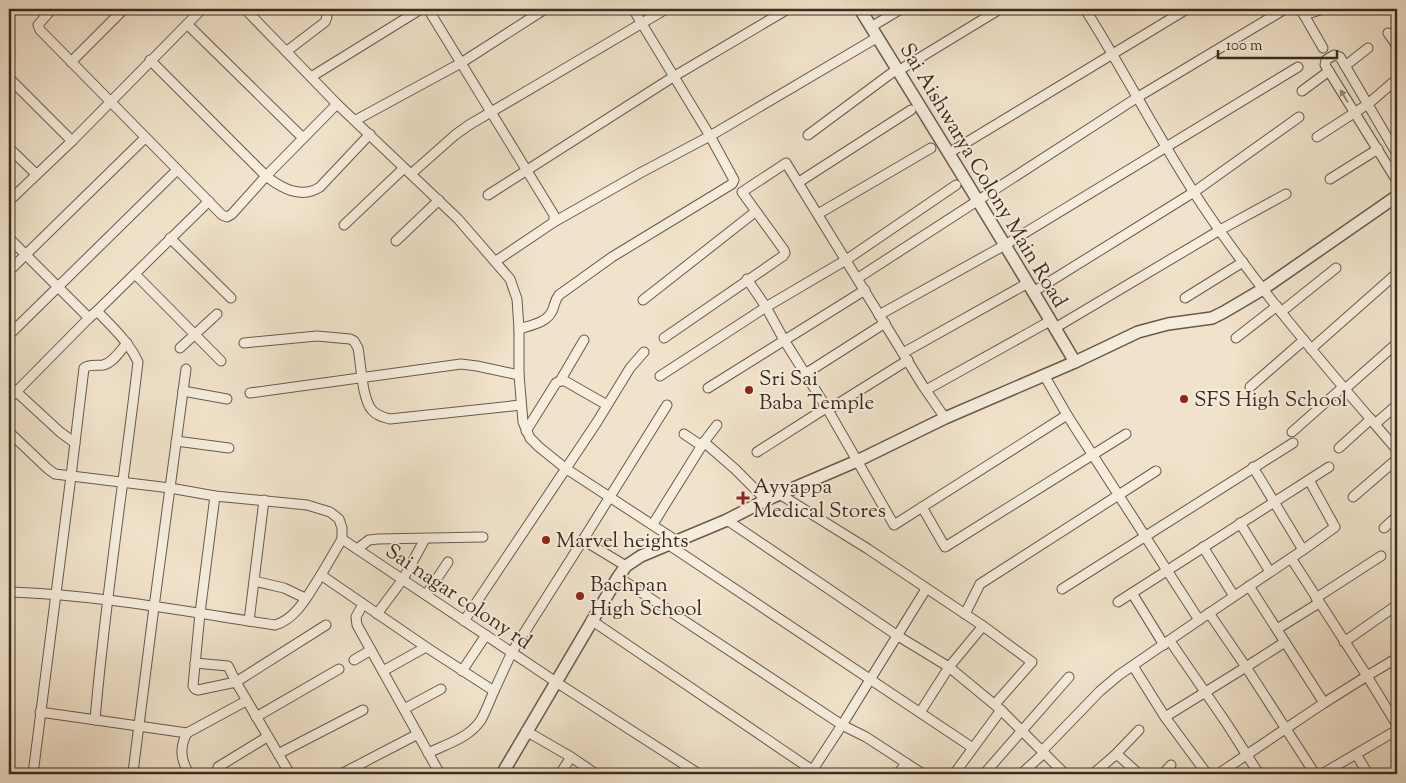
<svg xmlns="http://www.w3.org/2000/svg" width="1406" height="783" viewBox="0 0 1406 783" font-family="'Sorts Mill Goudy',serif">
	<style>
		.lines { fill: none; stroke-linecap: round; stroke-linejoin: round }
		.minor-casing { stroke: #685a4c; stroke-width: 11 }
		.tertiary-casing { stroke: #685a4c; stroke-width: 14 }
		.minor { stroke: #f6eddd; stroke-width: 9 }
		.tertiary { stroke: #f6eddd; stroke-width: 11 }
		.oneway { fill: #988c7f }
		.poi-dot { fill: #8f2418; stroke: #f6eddd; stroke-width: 2 }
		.labels { text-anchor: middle; stroke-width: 4; stroke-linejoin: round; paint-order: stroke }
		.street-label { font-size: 21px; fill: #3a2c21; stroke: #f6eddd }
		.poi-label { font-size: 21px; fill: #3a2c21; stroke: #f6eddd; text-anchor: start }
	</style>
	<rect width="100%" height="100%" fill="#f1e3cb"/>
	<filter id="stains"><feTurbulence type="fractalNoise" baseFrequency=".004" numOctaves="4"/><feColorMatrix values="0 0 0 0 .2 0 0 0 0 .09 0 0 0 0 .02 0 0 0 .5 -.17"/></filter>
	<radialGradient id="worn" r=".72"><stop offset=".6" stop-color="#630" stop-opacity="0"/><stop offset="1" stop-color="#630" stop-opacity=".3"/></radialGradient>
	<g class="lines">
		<defs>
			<g id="minor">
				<polyline points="52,9 38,25 40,30 222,215 227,217 232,214 266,176 337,104"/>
				<polyline points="245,9 337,104 458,219 510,279 517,299 519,329 519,375 523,422 530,438 539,447 565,468 677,541"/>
				<polyline points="428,9 554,215 554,222 496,261"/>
				<path d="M1085 9C1123 69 1155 132 1193 191 1253 284 1326 367 1397 450"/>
				<polyline points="1299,9 1304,15 1323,9"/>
				<polyline points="1304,15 1323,48"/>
				<polyline points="187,24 303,138"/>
				<polyline points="871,27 901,9"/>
				<polyline points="1388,33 1397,46"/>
				<polyline points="287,51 325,22 327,17 325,9"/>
				<path d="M150 60 266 176C281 188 302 199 320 187L370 134"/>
				<polyline points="71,62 124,9"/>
				<polyline points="1345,66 1368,48"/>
				<polyline points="898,71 1000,9"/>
				<polyline points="311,77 421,9"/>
				<polyline points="9,78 72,141"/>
				<polyline points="1302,91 1329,71"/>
				<polyline points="356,120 461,63 545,9"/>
				<polyline points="808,135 897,69"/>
				<polyline points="1317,137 1368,104 1397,79"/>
				<polyline points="9,148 36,174"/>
				<polyline points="949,153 1187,9"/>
				<polyline points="1397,154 1340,57 1334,55 1326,60 1325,65 1397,181"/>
				<polyline points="411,174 455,135 469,125 666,9"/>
				<polyline points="1330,179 1378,149"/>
				<polyline points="799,182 911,110"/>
				<polyline points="488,195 673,77 788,9"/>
				<polyline points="9,201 72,141 202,9"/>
				<polyline points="818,214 931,148"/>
				<polyline points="554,222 642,172 710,136 878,37"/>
				<polyline points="344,225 404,168"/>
				<path d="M9 238 89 318 97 311C112 327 129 342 138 362 124 482 105 600 95 720"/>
				<polyline points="170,238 231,298"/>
				<polyline points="396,241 439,200"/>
				<polyline points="9,271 145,138"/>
				<polyline points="135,274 221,361"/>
				<polyline points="858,278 1138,97 1285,9"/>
				<polyline points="747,279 766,307 784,340 828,410 894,525 1067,415"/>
				<polyline points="1033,292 1194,192 1299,117"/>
				<polyline points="1185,298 1243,262"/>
				<polyline points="643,300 755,212"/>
				<polyline points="97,311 209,201"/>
				<polyline points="1281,312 1336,268"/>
				<polyline points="879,315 1005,245 1298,67"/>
				<polyline points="1055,328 1220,230 1286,194"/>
				<path d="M519 329C531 325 548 323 553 309 555 303 555 300 559 295L612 257 732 184 734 180 710 136 633 9"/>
				<polyline points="9,335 177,170"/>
				<polyline points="664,338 783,256 785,253 784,250 742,192 786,163 923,386 945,418"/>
				<polyline points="1236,338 1277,306"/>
				<polyline points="584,340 560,381 565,381 607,405"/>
				<path d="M244 343 317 336 350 339 354 341 358 348C361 364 362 399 372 410 377 416 383 417 390 419L521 405"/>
				<polyline points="180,348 217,314"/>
				<polyline points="1311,349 1397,273"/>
				<polyline points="903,353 1028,283"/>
				<polyline points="186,369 170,488 215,496 307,505 330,512 339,519 342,528 342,539 321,575"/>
				<polyline points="805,374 885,323"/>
				<polyline points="1044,375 1067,415 1199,620 1303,550 1335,527 1309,480"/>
				<polyline points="660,376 766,307 846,260 956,185"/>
				<polyline points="9,385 60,432 75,443"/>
				<polyline points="1250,387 1304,340"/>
				<polyline points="708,388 865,290"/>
				<polyline points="1345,389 1397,343"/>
				<polyline points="926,390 1050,321"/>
				<polyline points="183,391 227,399"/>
				<polyline points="250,393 461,364 477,366 519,375"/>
				<polyline points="9,399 89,318"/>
				<polyline points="828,410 908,360"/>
				<polyline points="1375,424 1397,405"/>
				<polyline points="526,431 556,383 560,381"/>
				<polyline points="9,432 48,469 55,474 170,488 154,607 133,772"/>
				<polyline points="1292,432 1343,387"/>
				<polyline points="684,434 702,446"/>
				<polyline points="176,441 229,448"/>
				<polyline points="704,442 717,425"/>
				<polyline points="1339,448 1371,419"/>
				<polyline points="757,452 826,408"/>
				<polyline points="1253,467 1303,550"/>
				<polyline points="781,495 868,549 983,626 949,667 921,711"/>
				<polyline points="215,496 200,613 193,686 195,689 198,690 236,682 290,774"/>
				<polyline points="1353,497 1397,459"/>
				<polyline points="922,507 945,547 1126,434"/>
				<polyline points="727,520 898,636 949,667 1001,710 1065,774"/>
				<polyline points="1240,523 1270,572"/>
				<polyline points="653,524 704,442 735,469 766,500"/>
				<polyline points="1384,528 1397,516"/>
				<polyline points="342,539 556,682 699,774"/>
				<polyline points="583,540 667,405"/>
				<polyline points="669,545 973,748"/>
				<polyline points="1203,547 1234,596"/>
				<polyline points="357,549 369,540 378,539 483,537"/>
				<polyline points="618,577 842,725 866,737 923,774"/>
				<polyline points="254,581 284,588 305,598"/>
				<polyline points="1249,586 1324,703"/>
				<polyline points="1062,589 1293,443"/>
				<path d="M9 590 12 592C100 595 188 612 275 625 297 619 309 593 321 575L426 647 383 671"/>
				<polyline points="1132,593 1164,645"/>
				<polyline points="426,595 448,562"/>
				<polyline points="1316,598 1381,556"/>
				<polyline points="1118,602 1329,467"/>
				<polyline points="363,604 356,617 357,625 440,774"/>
				<polyline points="1209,613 1246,667 1285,642"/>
				<polyline points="377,614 403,579 425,539"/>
				<polyline points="965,614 980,584 1156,471"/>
				<polyline points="591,620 812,770"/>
				<polyline points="249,621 264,500"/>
				<polyline points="464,621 597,422 630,368 644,352"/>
				<polyline points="983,626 1032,662 995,704"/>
				<polyline points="1277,629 1319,603"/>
				<polyline points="1170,641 1227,724 1259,774"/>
				<polyline points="1344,642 1397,605"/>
				<path d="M426 647 494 691C490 700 486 711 481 720 469 738 447 744 428 753"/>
				<polyline points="1397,658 1367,676 1397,725"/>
				<polyline points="354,660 371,650"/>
				<polyline points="195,663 228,666 236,682 326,625"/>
				<polyline points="1133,666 1165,717"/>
				<polyline points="462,671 486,635"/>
				<polyline points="494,691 512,652 583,540 626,566"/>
				<polyline points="404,709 441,689"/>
				<polyline points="40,712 187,733"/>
				<polyline points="256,717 339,669"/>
				<polyline points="526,731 571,757 596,774"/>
				<polyline points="1042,751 1100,691 1119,675 1199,620"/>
				<polyline points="278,754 363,710"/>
				<polyline points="1356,754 1368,774"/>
				<polyline points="1114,756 1139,730"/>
				<polyline points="218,767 267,737"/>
				<polyline points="505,769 514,774"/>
				<path d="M33 774 71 476 84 368C89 364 96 366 103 365 113 363 121 350 127 343"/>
				<path d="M189 774C181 760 179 748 187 733L246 701"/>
				<polyline points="341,774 418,734"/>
				<polyline points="560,774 571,757"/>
				<polyline points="810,774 842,725 926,589"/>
				<polyline points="898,774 906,763"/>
				<polyline points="954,774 1001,710"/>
				<polyline points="984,774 1069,677"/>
				<polyline points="1021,774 1044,753"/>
				<polyline points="1093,774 1114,756 1119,756 1139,774"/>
				<polyline points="1163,774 1171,765"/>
				<polyline points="1207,774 1165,717 1246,667 1315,774"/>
				<polyline points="1218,774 1324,703 1367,676 1291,558"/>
				<polyline points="1322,774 1397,730"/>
			</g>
			<g id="tertiary">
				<path d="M860 9C932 126 1005 243 1075 362"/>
				<polyline points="502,774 618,577 626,566 641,556 727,520 766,500 857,461 945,418 1075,362 1138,332 1168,324 1212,318 1224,312 1263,289 1397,196"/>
			</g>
		</defs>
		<use href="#minor" class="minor-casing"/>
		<use href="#tertiary" class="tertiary-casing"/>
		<use href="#minor" class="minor"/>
		<use href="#tertiary" class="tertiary"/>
	</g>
	<defs><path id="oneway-solid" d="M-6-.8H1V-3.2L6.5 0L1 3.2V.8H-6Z" transform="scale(1.25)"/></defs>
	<use class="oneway" href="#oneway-solid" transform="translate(1344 96) rotate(-121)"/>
	<g class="poi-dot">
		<circle cx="749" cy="390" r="5"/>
		<circle cx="1184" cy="399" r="5"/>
		<path d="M740.5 490.5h5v5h5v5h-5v5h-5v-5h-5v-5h5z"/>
		<circle cx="546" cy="540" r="5"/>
		<circle cx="580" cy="596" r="5"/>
	</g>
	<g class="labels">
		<g class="street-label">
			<text transform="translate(984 175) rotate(59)" y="7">Sai Aishwarya Colony Main Road</text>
			<text transform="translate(459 596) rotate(34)" y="7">Sai nagar colony rd</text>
		</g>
		<g class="poi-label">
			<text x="759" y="385">Sri Sai<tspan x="759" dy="24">Baba Temple</tspan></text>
			<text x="1194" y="406">SFS High School</text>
			<text x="753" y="493">Ayyappa<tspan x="753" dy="24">Medical Stores</tspan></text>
			<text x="556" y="547">Marvel heights</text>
			<text x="590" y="591">Bachpan<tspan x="590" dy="24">High School</tspan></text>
		</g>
	</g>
	<rect width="1406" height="783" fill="none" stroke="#f1e3cb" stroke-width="30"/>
	<rect x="10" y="10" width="1386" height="763" fill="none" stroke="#3a2c21" stroke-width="2.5"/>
	<rect x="15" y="15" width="1376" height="753" fill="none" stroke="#3a2c21"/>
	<path d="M1218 50v8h119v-8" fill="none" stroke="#3a2c21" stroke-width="2.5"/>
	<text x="1226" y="50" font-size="15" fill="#3a2c21" stroke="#f6eddd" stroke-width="4" paint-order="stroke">100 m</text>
	<rect width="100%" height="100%" filter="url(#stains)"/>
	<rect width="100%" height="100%" fill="url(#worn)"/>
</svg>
